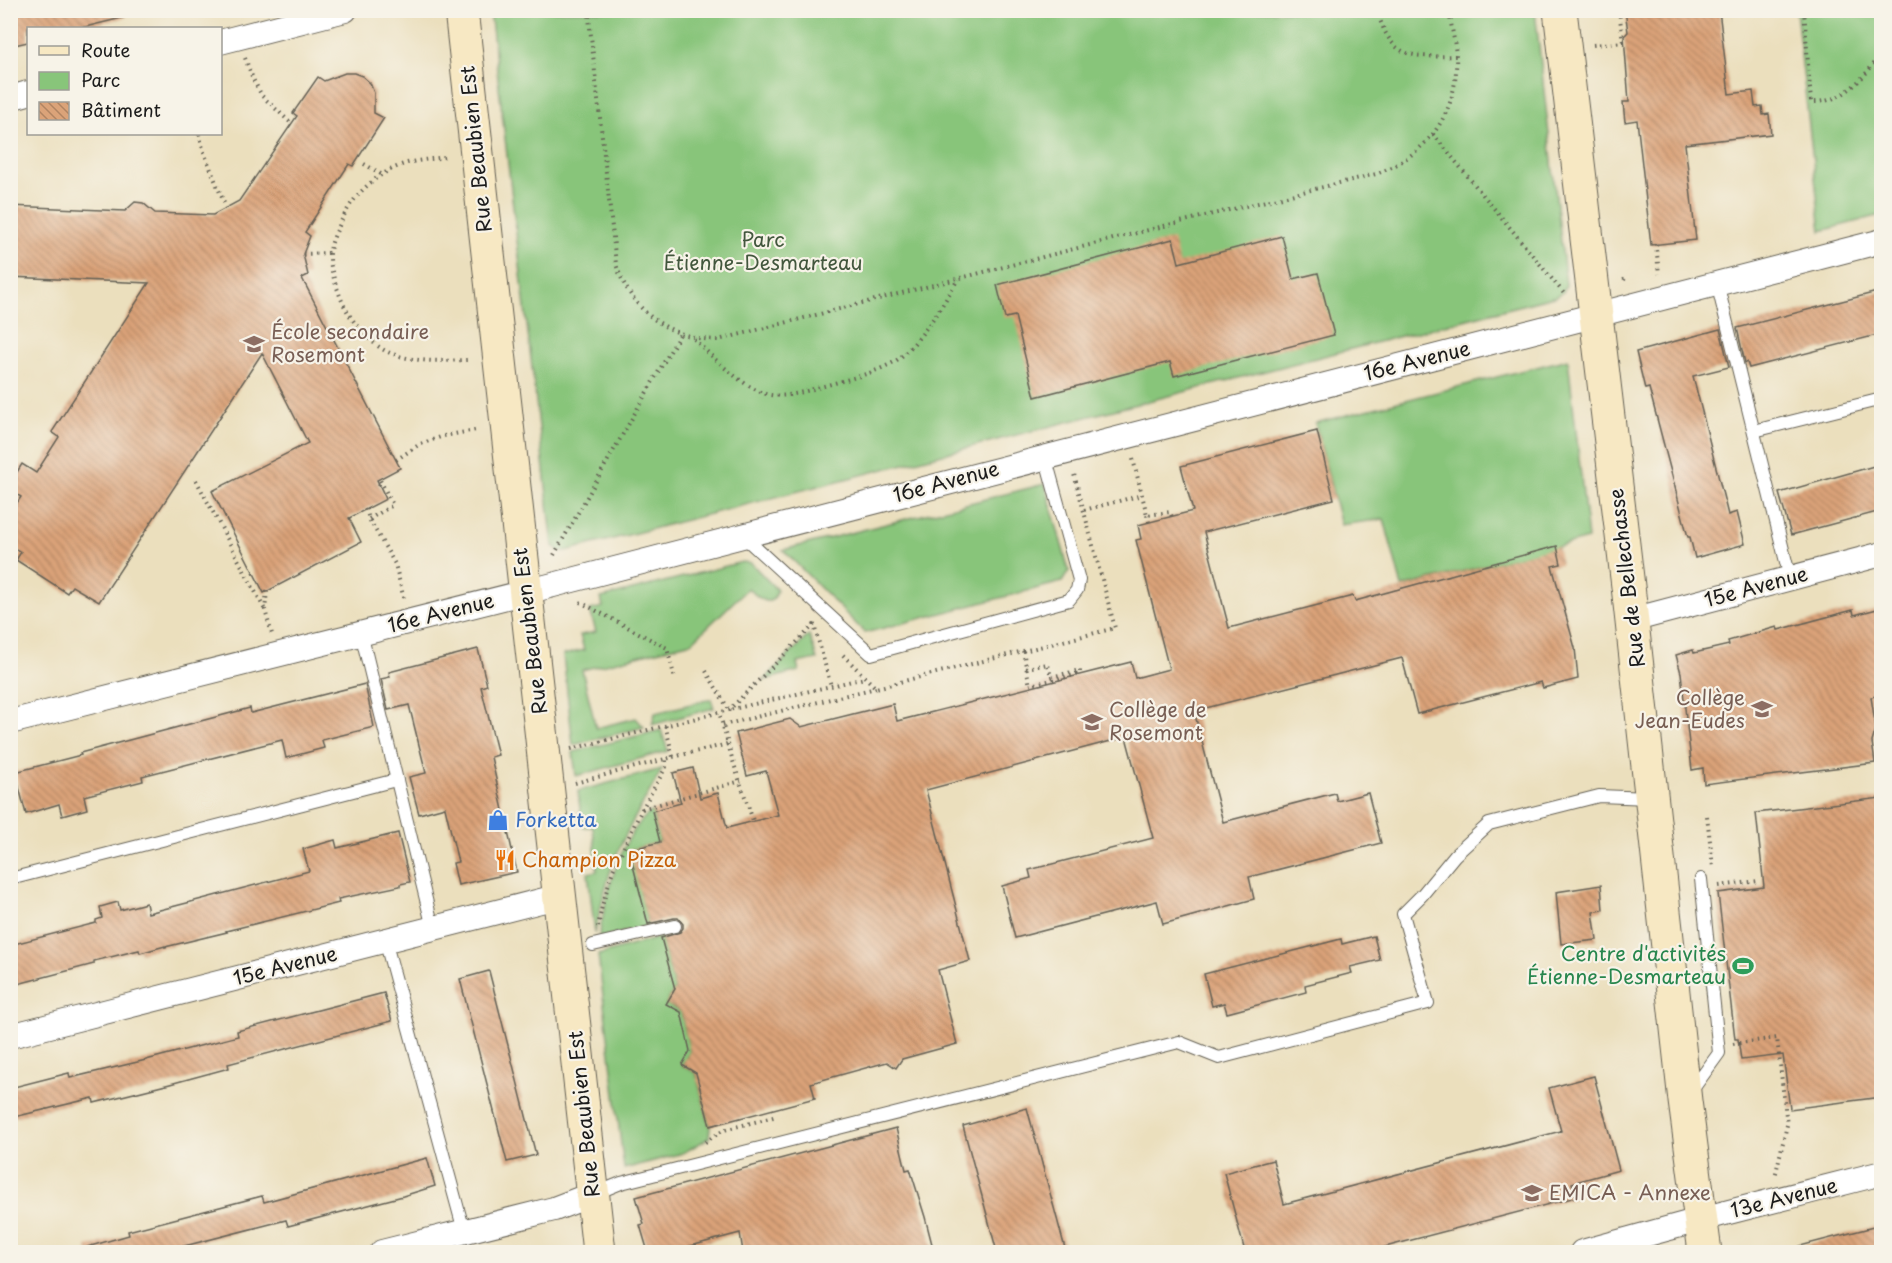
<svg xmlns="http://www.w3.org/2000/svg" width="1892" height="1263" viewBox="0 0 1892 1263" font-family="'Playpen Sans',sans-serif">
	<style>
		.green { fill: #88c57a; stroke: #52704b; stroke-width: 1.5 }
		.building { fill: url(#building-back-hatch) }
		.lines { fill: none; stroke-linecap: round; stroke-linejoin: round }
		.lane-casing { stroke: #646054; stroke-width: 14 }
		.street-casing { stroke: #646054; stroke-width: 26 }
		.secondary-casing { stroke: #646054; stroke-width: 35 }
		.path { stroke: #646054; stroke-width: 4; stroke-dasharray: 1.5 4.5; stroke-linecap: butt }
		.lane { stroke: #fff; stroke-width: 12 }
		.street { stroke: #fff; stroke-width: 24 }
		.secondary { stroke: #f7e8c3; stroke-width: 33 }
		.labels { text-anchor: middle; stroke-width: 4.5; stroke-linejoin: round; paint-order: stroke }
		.street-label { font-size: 20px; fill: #1c1c1c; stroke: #f7f3e8 }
		.park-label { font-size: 20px; fill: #42573d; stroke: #f7f3e8 }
		.education-label { font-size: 20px; fill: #785e54; stroke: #f7f3e8; text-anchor: start }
		.shop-label { font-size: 20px; fill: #366cbe; stroke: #f7f3e8; text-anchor: start }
		.food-label { font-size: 20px; fill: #c56008; stroke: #f7f3e8; text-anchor: start }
		.leisure-label { font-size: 20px; fill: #27864d; stroke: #f7f3e8; text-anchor: end }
	</style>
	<defs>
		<pattern id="building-back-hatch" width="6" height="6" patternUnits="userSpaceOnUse" patternTransform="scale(1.5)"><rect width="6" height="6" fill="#dba379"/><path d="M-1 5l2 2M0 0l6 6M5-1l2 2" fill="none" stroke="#b18462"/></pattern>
	</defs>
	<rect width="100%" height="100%" fill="#f7f3e8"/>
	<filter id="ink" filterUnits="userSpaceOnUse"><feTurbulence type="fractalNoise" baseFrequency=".0167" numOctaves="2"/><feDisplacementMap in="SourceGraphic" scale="12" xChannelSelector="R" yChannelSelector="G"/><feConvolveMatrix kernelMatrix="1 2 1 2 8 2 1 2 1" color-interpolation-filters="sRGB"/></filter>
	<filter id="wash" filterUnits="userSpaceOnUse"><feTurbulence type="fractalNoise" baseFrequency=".008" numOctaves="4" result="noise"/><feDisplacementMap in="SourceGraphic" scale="24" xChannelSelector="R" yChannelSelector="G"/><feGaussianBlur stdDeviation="1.35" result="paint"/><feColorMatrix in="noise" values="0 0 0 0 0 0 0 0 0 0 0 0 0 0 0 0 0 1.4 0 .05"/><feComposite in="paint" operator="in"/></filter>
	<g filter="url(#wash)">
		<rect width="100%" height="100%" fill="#ebdfbd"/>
		<g class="green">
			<polygon points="490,11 1535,11 1566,285 1563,292 1557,296 566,551 559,551 553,546"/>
			<polygon points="1796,11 1881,11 1881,215 1821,231"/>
			<polygon points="1568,359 1588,539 1402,587 1384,519 1341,525 1315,423"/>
			<polygon points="1045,484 1069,571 1062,582 865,633 783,550"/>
			<path d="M742 562 751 563 777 590C772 612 756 596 748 588L692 642 582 670 596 728 636 718 644 727 573 745 563 655 584 650 580 635 596 632 590 610 603 607 601 598Z"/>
			<polygon points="809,635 817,659 797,663 799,671 764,680"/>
			<polygon points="711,699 714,708 652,725 655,713"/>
			<polygon points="661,730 668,751 576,776 573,752"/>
			<path d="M662 769C646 800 626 829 614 861 605 885 600 909 595 934L588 873 597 871 593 827H582L578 791Z"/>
			<path d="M652 811 660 842 630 850 649 926 599 938C605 899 619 836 652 811Z"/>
			<polygon points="661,937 675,989 666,1004 681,1012 690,1051 682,1065 696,1073 710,1126 709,1138 683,1153 624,1169 598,955"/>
		</g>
		<g id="blocks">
			<g class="building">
				<polygon points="10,10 125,10 126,17 81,28 28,28 28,42 10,46"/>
				<polygon points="1625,10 1719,10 1729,94 1753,91 1755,107 1762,106 1763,115 1769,114 1771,134 1685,144 1696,240 1651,245 1637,120 1625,122 1623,102 1629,102 1624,36 1628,32"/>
				<polygon points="345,73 354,73 362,76 370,83 374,93 374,113 384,118 353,166 349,164 305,232 310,236 303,254 308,275 302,278 400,468 377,480 386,499 349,518 361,542 264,593 212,491 308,443 262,353 99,602 72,586 67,593 16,560 21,552 10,546 10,513 21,497 10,490 10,483 22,464 36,473 59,437 52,432 149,283 10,277 10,206 125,211 135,202 143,203 155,213 213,215 239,201 297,116 293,113 318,77 324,81"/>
				<polygon points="1282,236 1293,279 1318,273 1334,335 1174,376 1170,362 1035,397 1015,316 1005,318 997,285 1173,239 1179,263"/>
				<polygon points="1881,291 1881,334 1749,368 1747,362 1745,363 1737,328"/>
				<polygon points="1720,329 1729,367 1693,376 1728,515 1737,512 1745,544 1695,558 1690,537 1688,537 1649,388 1645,389 1636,352"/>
				<polygon points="1317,431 1334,499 1204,532 1229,628 1353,596 1355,601 1557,546 1561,564 1552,566 1575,648 1578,679 1543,688 1541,682 1417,714 1402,658 1194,711 1223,822 1335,793 1337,801 1368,793 1381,843 1249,877 1254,899 1163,924 1157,901 1015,938 1002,886 1031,878 1029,870 1153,838 1126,737 926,790 970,961 938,970 957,1044 902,1059 896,1068 887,1062 811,1083 815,1098 710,1126 696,1073 682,1065 690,1051 681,1012 666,1004 675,989 661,938 680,932 683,928 683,924 678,918 674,918 648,924 629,850 660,842 652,811 681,803 673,773 693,768 700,798 718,793 727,828 778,815 766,771 747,776 736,733 790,719 801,727 893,704 897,721 1131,662 1135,678 1169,669 1136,540 1141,539 1138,525 1193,511 1181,466"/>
				<polygon points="1881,464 1881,511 1791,535 1779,493"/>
				<polygon points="1881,608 1881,695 1871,697 1876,729 1872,742 1875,763 1704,784 1703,768 1692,770 1681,673 1676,655 1693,650 1694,653 1729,645 1728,641 1777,627 1778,630 1853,610 1854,615"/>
				<polygon points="478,649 487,685 481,687 498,755 491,757 517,872 458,885 453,863 458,862 445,807 419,814 409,777 426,773 409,705 388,710 381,679 390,677 389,672"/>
				<polygon points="365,684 374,727 322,740 324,748 286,758 282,740 142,776 143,781 84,796 87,809 62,816 59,804 26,814 15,772 81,755 80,753 250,708 251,713"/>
				<polygon points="1881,798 1881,1097 1790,1109 1783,1055 1741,1060 1738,1039 1735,1039 1718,893 1764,887 1756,813"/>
				<polygon points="398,833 410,882 400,884 400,886 338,899 339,903 226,931 227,932 165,947 165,946 140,953 139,950 94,961 94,964 10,986 10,945 96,923 96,920 102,918 100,907 118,902 120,910 146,903 148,913 187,903 309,871 303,849 335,840 337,848"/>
				<polygon points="1601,885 1603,910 1593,912 1597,940 1561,944 1556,892"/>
				<polygon points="1374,936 1380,960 1350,967 1352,973 1305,985 1306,992 1227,1013 1224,1003 1212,1006 1204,974 1341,939 1342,944"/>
				<polygon points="489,971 536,1155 507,1162 460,979"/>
				<polygon points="384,993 392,1021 228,1064 229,1068 170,1084 94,1103 93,1098 10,1118 10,1088 69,1073 70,1078 146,1060 238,1036 237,1031"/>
				<polygon points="1594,1076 1619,1170 1572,1183 1576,1197 1366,1252 1245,1252 1224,1173 1273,1160 1284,1204 1561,1131 1549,1088"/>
				<polygon points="1027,1108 1066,1252 997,1252 963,1126"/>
				<polygon points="896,1128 906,1170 910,1169 925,1217 934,1252 743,1252 740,1233 668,1252 648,1252 640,1225 644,1224 636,1197"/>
				<polygon points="427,1158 435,1186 403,1196 288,1226 286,1220 161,1252 88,1252 87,1247 129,1235 128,1231 262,1196 264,1202"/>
				<polygon points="1881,1225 1881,1252 1801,1252 1800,1246"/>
			</g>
		</g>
	</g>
	<g filter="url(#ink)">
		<use href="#blocks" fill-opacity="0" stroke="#646054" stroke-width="1.5"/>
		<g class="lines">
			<defs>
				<g id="lane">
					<polyline points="1717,283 1790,578"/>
					<polyline points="1754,431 1882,399"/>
					<polyline points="743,536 871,654 1069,600 1077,590 1079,580 1045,456"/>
					<polyline points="361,633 433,928"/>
					<polyline points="10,879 396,780"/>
					<polyline points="385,940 464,1231"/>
					<polyline points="593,945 675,926"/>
					<polyline points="1690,1093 1719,1053 1701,879"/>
					<polyline points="594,1194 621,1183 1179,1042 1219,1058 1428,1003 1403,914 1422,895 1455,855 1489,824 1599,796 1649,798"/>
				</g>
				<g id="street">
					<polyline points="220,42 345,10"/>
					<polyline points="10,98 28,93"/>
					<polyline points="1632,620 1882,554"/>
					<polyline points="10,722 526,592 1882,241"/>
					<polyline points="10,1036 560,896"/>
					<polyline points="382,1252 554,1209 593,1194"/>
					<polyline points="1582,1252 1721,1214 1882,1173"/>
				</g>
				<g id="secondary">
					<polyline points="461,10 599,1252"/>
					<polyline points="1560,10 1629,595 1685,1101 1705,1252"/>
				</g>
			</defs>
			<use href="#lane" class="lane-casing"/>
			<use href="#street" class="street-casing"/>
			<use href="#secondary" class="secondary-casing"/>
			<g class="path">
				<path d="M590 10 589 18 616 264C631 311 669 339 718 340L1160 227 1376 174C1428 154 1459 113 1456 56 1455 41 1451 26 1449 10"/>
				<path d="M1377 10C1391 60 1411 57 1456 56"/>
				<polyline points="1619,10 1623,42"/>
				<path d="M1804 10 1811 102C1845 103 1862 78 1882 54"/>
				<polyline points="425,13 430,11"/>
				<polyline points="1593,45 1624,42"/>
				<polyline points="245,58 253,79 262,96 292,124"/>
				<polyline points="199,134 204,152 226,208"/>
				<polyline points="1433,134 1566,296"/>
				<path d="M444 157C429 160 412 160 399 166 371 177 351 198 339 226 335 234 331 242 330 252 329 267 335 282 340 296 348 318 369 344 390 353 416 363 441 361 467 360"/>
				<polyline points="364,164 381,174"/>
				<polyline points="1656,244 1659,274"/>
				<polyline points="303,254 330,253"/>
				<polyline points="1624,280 1626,277"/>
				<path d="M694 339C710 355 744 388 766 394 786 399 805 391 824 386 848 379 873 374 894 362 916 348 945 302 958 279"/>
				<polyline points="1133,459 1147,515 1170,512 1172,517"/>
				<polyline points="396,460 420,444 444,436 476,430"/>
				<polyline points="196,480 265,610"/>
				<polyline points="366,509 369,519 395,564 404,599"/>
				<polyline points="1084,510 1142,495"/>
				<polyline points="1147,515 1149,522"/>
				<polyline points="369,519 393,505 380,480 379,485"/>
				<polyline points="554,555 680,334"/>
				<polyline points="267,591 265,610 272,634"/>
				<polyline points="580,602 667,648 675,679"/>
				<polyline points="1023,651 1030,686"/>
				<polyline points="843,655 876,688 1115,628 1074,474"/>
				<polyline points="1026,668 1048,664 1051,677 1080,670 1080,674 1030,685"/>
				<polyline points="706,671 729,710 865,678"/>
				<polyline points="723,725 876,688"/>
				<path d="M728 744C735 770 745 795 753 821"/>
				<polyline points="571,749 729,710 814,625 831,686"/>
				<polyline points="673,757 728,744 719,712"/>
				<polyline points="575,783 673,757 665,724"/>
				<polyline points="642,809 741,781"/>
				<polyline points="1707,816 1713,867"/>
				<polyline points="1719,886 1758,881"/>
				<polyline points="598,927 602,906 613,870 642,809 666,767 666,759"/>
				<polyline points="1733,1044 1777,1038 1787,1125 1775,1177"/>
				<polyline points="705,1142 724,1130 777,1116"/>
			</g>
			<use href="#lane" class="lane"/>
			<use href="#street" class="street"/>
			<use href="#secondary" class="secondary"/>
		</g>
	</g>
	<defs>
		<symbol id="school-bare" viewBox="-9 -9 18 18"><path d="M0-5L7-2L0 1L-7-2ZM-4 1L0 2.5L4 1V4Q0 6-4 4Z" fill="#8d6e63" stroke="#f7f3e8" stroke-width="2.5" paint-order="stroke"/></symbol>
		<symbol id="university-bare" viewBox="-9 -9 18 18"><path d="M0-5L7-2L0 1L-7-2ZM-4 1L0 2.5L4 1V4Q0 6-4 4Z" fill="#8d6e63" stroke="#f7f3e8" stroke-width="2.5" paint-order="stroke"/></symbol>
		<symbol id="shop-bare" viewBox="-9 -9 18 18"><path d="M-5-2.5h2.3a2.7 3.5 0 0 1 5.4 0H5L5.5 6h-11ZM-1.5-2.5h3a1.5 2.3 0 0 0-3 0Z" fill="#3f7fe0" stroke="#f7f3e8" stroke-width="2.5" paint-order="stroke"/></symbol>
		<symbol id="restaurant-bare" viewBox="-9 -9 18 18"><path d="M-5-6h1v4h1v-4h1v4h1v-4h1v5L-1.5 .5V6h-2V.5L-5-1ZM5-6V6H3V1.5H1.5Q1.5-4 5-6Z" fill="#e8710a" stroke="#f7f3e8" stroke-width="2.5" paint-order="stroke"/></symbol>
		<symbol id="stadium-bare" viewBox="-9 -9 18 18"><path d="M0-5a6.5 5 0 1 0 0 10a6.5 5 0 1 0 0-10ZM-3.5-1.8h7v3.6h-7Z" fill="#2e9e5b" stroke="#f7f3e8" stroke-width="2.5" paint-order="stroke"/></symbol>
	</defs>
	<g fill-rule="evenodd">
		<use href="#school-bare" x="239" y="329" width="30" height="30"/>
		<use href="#school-bare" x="1747" y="694" width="30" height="30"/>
		<use href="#university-bare" x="1077" y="707" width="30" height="30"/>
		<use href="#shop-bare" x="483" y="805" width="30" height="30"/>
		<use href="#restaurant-bare" x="490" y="845" width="30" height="30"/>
		<use href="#stadium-bare" x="1728" y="951" width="30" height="30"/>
		<use href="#school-bare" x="1517" y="1178" width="30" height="30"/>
	</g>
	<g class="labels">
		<g class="street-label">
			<text transform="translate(476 149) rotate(-96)" y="7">Rue Beaubien Est</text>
			<text transform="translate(1417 361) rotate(-14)" y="7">16e Avenue</text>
			<text transform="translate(946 482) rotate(-15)" y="7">16e Avenue</text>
			<text transform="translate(1627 578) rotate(-97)" y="7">Rue de Bellechasse</text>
			<text transform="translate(1756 587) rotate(-15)" y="7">15e Avenue</text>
			<text transform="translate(441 613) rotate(-14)" y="7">16e Avenue</text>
			<text transform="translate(530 631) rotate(-97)" y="7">Rue Beaubien Est</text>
			<text transform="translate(285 966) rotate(-14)" y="7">15e Avenue</text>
			<text transform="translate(584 1114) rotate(-96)" y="7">Rue Beaubien Est</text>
			<text transform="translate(1784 1198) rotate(-14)" y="7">13e Avenue</text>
		</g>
		<g class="park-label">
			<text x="763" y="247">Parc<tspan x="763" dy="23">Étienne-Desmarteau</tspan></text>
		</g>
		<g class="education-label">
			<text x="271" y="339">École secondaire<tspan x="271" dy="23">Rosemont</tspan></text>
			<text x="1745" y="705" text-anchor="end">Collège<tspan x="1745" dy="23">Jean-Eudes</tspan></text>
			<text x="1109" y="717">Collège de<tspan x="1109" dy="23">Rosemont</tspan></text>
			<text x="1549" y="1200">EMICA - Annexe</text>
		</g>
		<g class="shop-label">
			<text x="515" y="827">Forketta</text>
		</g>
		<g class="food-label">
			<text x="522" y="867">Champion Pizza</text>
		</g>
		<g class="leisure-label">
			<text x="1726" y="961">Centre d'activités<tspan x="1726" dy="23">Étienne-Desmarteau</tspan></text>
		</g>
	</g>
	<rect width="1892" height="1263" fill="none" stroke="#f7f3e8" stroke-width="36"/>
	<rect x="27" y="27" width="195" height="108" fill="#f7f3e8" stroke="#9f9d96" stroke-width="1.5"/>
	<rect x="39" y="46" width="30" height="9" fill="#f7e8c3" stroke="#9f9d96" stroke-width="1.5"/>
	<text x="81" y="57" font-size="18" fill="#1c1c1c">Route</text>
	<rect x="39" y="72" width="30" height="18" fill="#88c57a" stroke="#9f9d96" stroke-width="1.5"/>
	<text x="81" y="87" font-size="18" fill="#1c1c1c">Parc</text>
	<rect x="39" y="102" width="30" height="18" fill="url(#building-back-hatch)" stroke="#9f9d96" stroke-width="1.5"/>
	<text x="81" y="117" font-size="18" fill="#1c1c1c">Bâtiment</text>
</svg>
